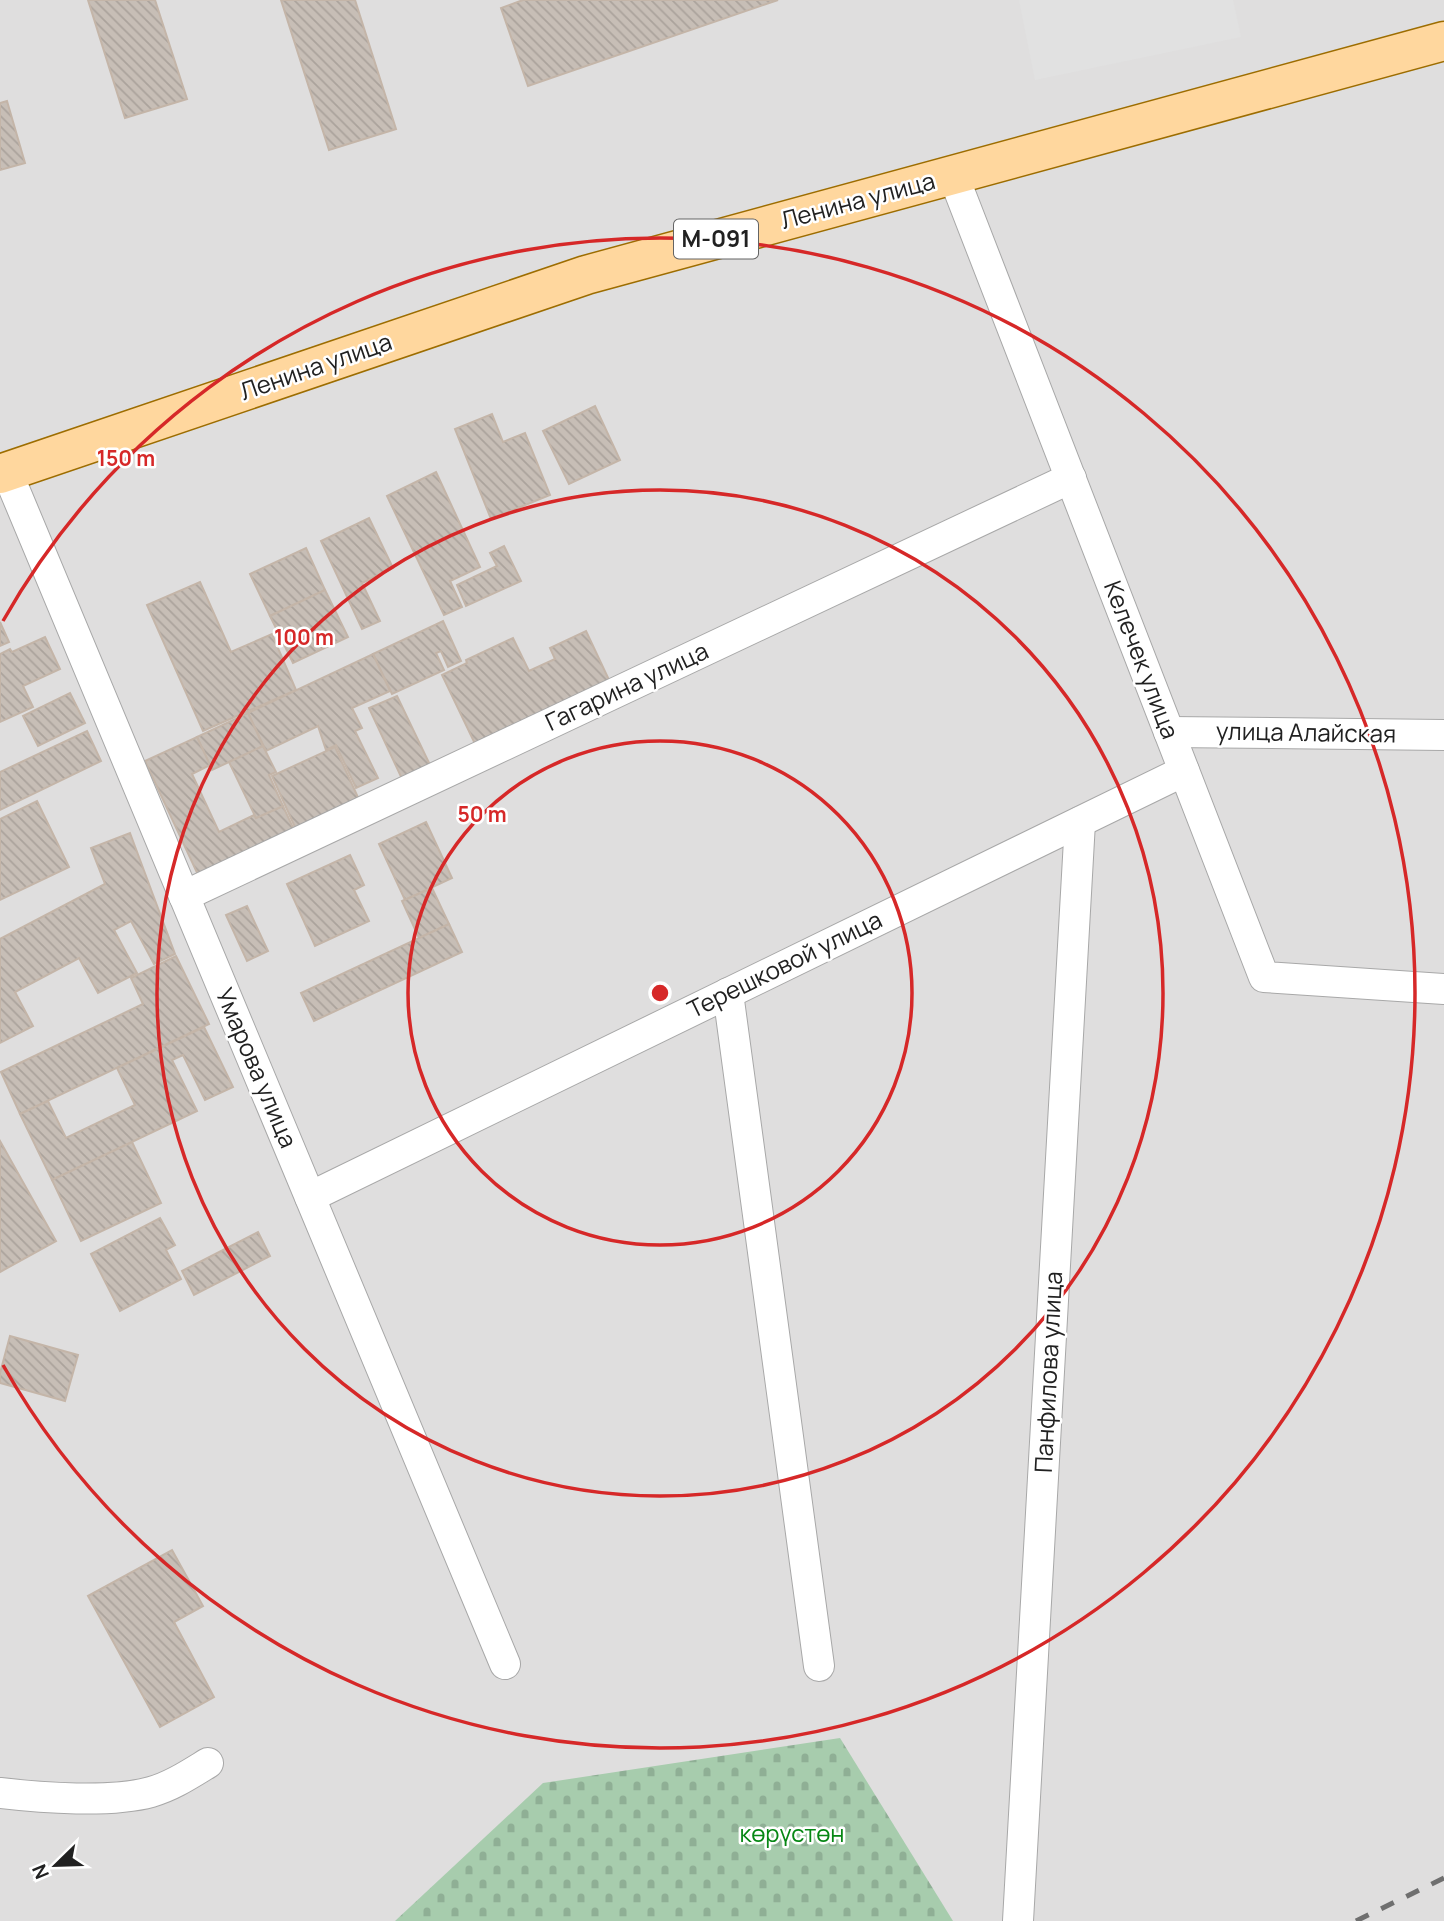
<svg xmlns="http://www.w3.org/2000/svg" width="1444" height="1921" viewBox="0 0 1444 1921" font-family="Manrope,sans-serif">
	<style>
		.residential { fill: #dfdede }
		.cemetery { fill: url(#cemetery-stones) }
		.parking { fill: #e1e1e1 }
		.building { fill: url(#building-back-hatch); stroke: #c4b5a8; stroke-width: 2 }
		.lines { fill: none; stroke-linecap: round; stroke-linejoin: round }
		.street-casing { stroke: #a8a8a8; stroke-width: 32 }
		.primary-casing { stroke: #9d6d00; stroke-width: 41 }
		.street { stroke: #fff; stroke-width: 30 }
		.primary { stroke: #ffd79e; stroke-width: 38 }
		.rail { stroke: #6f6f6f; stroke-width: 5; stroke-dasharray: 14 14; stroke-linecap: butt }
		.ring { fill: none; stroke: #d62828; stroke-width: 3.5 }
		.labels { text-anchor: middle; stroke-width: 5; stroke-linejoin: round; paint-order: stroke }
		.shield { fill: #fff; stroke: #646464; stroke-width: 2 }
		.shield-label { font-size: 23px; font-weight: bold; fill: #212121 }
		.street-label { font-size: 24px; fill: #212121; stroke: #fff }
		.park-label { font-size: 24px; fill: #068714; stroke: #fff }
		.centre { fill: #d62828; stroke: #fff; stroke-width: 3.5 }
		.ring-label { font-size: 21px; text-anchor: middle; font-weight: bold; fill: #d62828; stroke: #fff; stroke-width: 5; stroke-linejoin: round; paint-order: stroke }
	</style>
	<defs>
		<pattern id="cemetery-stones" width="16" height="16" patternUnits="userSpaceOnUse" patternTransform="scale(1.75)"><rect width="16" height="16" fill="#a7ccad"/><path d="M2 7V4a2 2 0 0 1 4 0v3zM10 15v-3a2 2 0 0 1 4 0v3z" fill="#8faf95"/></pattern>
		<pattern id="building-back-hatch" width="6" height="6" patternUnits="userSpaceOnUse" patternTransform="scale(1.75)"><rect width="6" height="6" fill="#c7beb6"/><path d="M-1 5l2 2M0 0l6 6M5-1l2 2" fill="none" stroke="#aba39c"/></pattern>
	</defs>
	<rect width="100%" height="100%" fill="#f1eee7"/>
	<rect class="residential" x="0" y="0" width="1444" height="1921"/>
	<polygon class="cemetery" points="840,1738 953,1921 395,1921 543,1783"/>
	<polygon class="parking" points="1019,0 1233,0 1241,37 1035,80"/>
	<g class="building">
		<polygon points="88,0 155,0 187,99 125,118"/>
		<polygon points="281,0 355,0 396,129 329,150"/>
		<polygon points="523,0 778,0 528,86 501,8"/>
		<polygon points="7,101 25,163 0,170 0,103"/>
		<polygon points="595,406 620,460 569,484 543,431"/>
		<polygon points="492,414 503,442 525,433 550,495 491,519 455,429"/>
		<polygon points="436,472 480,567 450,581 462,607 444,615 387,496"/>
		<polygon points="369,518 393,568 362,583 380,621 362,629 321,541"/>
		<polygon points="504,546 521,581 466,606 457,585 497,566 490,553"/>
		<polygon points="306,548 325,590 270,616 250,574"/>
		<polygon points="200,582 231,652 272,634 296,690 203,731 147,605"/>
		<polygon points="325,590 348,637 293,663 270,616"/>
		<polygon points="443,621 461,661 448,667 441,651 436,653 444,670 392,694 373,654"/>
		<polygon points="0,622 9,642 0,646"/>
		<polygon points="586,631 610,682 476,746 442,675 467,663 466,660 513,638 529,671 555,659 550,648"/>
		<polygon points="45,637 60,669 23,686 33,707 0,722 0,654 10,649 12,652"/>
		<polygon points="373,654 390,691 352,708 362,728 355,731 378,778 356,788 336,745 326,750 318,726 266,751 248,713"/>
		<polygon points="70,693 85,723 38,746 23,716"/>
		<polygon points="397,696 431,767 403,781 369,708"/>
		<polygon points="248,713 263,746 212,770 197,737"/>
		<polygon points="87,731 101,761 0,810 0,772"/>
		<polygon points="197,737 210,765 192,774 219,832 254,815 256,818 283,806 295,832 199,877 145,761"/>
		<polygon points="263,746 276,772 269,775 283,806 256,818 229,762"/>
		<polygon points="335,747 361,804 298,834 272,776"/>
		<polygon points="37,801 69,867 0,900 0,819"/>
		<polygon points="426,822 452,878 405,900 379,844"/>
		<polygon points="130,833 175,954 154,964 131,921 114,930 137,973 98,993 79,958 15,992 33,1026 0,1043 0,939 105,884 91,848"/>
		<polygon points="350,855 364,885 354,890 369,921 315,946 287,884"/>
		<polygon points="432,888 449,924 419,938 402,901"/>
		<polygon points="247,906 268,951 247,961 226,915"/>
		<polygon points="449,924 462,952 314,1021 301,993"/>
		<polygon points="176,956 209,1024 20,1114 1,1072 143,1004 131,978"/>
		<polygon points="204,1027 233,1087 205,1100 183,1055 172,1060 197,1111 52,1180 20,1114 48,1101 66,1138 135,1105 117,1068"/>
		<polygon points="0,1141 56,1241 0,1272"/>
		<polygon points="132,1142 161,1203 81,1241 52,1180"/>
		<polygon points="160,1218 175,1245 166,1250 181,1279 120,1311 91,1254"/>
		<polygon points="258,1232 270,1256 194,1295 182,1271"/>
		<polygon points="10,1336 78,1355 65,1401 0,1383 0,1373"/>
		<polygon points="172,1550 203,1606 174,1622 214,1697 160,1727 88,1596"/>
	</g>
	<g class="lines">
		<defs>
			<g id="street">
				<polyline points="953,175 1264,977 1444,989"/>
				<polyline points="7,472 505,1664"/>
				<polyline points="1169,732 1444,735"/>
				<polyline points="184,896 1071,478"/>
				<polyline points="728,993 819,1666"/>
				<polyline points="310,1197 1184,771"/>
				<path d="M0 1793C42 1798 111 1803 151 1792 172 1786 190 1774 208 1763"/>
				<polyline points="1018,1921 1080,822"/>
			</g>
			<polyline id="primary" points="0,474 586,275 1444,41"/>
		</defs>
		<use href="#street" class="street-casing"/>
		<use href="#primary" class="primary-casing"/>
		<use href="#street" class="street"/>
		<use href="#primary" class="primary"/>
		<polyline class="rail" points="1356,1921 1444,1878"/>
	</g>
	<g class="ring">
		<circle cx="660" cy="993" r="252"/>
		<circle cx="660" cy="993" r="503"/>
		<path d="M3 621A755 755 0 1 1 3 1365"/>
	</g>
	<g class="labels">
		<rect class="shield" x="674" y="219.5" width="84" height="39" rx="5"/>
		<g class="shield-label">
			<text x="716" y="247">М-091</text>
		</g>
		<g class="street-label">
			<text transform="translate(858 201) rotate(-15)" y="8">Ленина улица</text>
			<text transform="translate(316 367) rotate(-19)" y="8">Ленина улица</text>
			<text transform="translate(1141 660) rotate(69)" y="8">Келечек улица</text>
			<text transform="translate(627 687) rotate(-25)" y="8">Гагарина улица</text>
			<text transform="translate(1306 733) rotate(1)" y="8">улица Алайская</text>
			<text transform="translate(785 965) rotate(-26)" y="8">Терешковой улица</text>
			<text transform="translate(256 1068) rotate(67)" y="8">Умарова улица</text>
			<text transform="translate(1049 1372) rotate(-87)" y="8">Панфилова улица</text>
		</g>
		<g class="park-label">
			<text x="792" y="1842">көрүстөн</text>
		</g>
	</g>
	<circle cx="660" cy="993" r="10" class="centre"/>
	<g class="ring-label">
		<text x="126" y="466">150 m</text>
		<text x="304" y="645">100 m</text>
		<text x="482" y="822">50 m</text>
	</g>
	<g transform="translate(56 1865) rotate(247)" stroke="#ffffff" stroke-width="5" paint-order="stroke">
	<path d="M0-5L12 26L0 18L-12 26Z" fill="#212121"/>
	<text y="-10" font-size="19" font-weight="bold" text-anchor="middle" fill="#212121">N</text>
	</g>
</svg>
